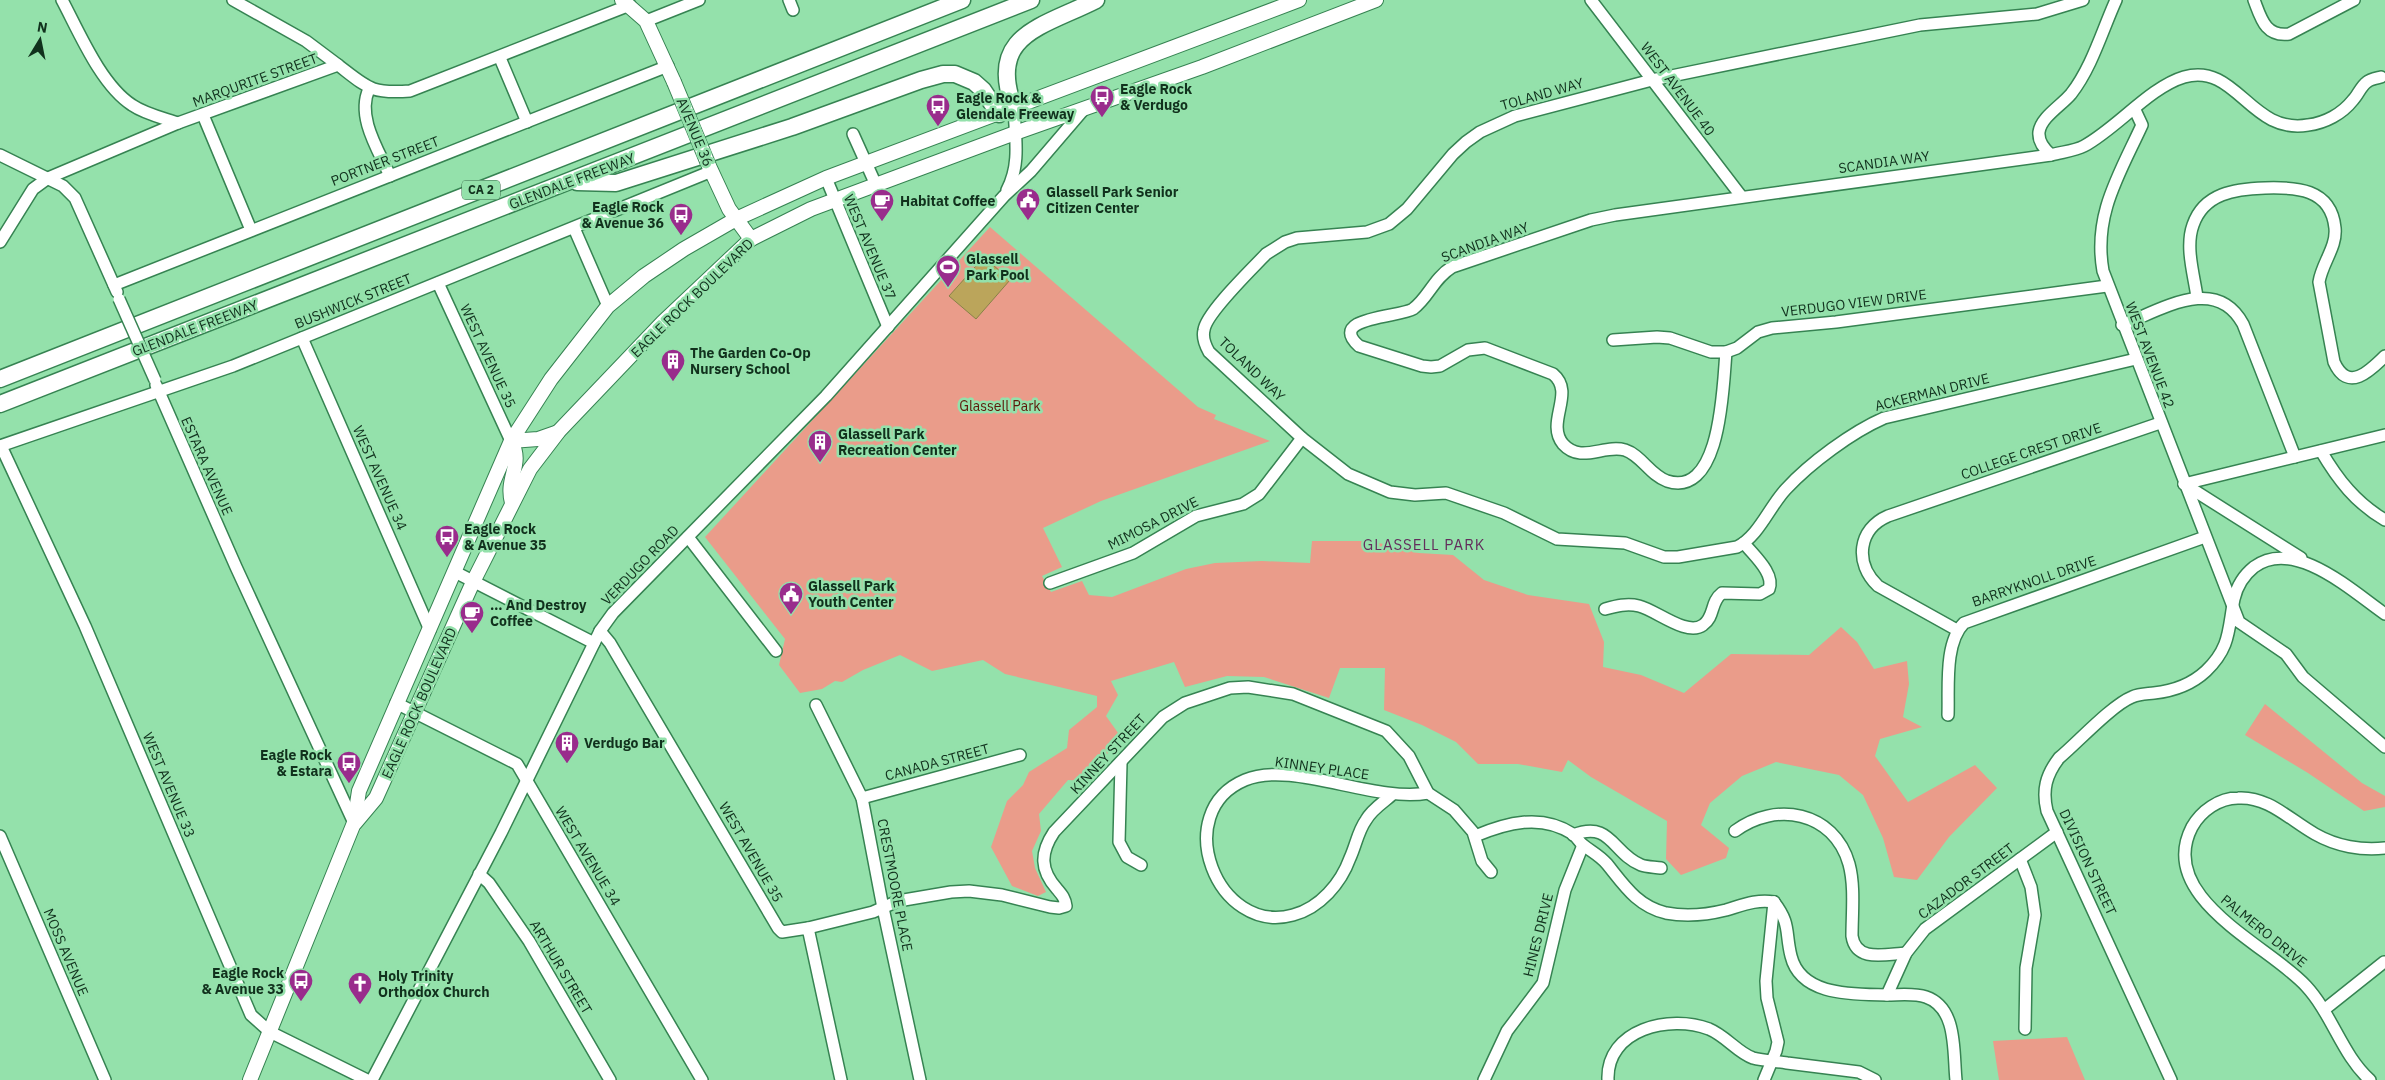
<svg xmlns="http://www.w3.org/2000/svg" width="2385" height="1080" viewBox="0 0 2385 1080" font-family="'IBM Plex Sans',sans-serif">
	<style>
		.green { fill: #ea9c8a }
		.water { fill: #bba55b; stroke: #888248 }
		.lines { fill: none; stroke-linecap: round; stroke-linejoin: round }
		.minor-casing { stroke: #368352; stroke-width: 14 }
		.major-casing { stroke: #368352; stroke-width: 16 }
		.highway-casing { stroke: #368352; stroke-width: 19 }
		.minor { stroke: #fff; stroke-width: 11 }
		.major { stroke: #fff; stroke-width: 14 }
		.highway { stroke: #fff; stroke-width: 16 }
		.minor-bridge-casing { stroke: #368352; stroke-width: 14; stroke-linecap: butt }
		.major-bridge-casing { stroke: #368352; stroke-width: 16; stroke-linecap: butt }
		.minor-bridge { stroke: #fff; stroke-width: 11 }
		.major-bridge { stroke: #fff; stroke-width: 14 }
		.labels { text-anchor: middle; stroke-width: 5; stroke-linejoin: round; paint-order: stroke }
		.shield { fill: #94e1ab; stroke: #386648; stroke-width: 1 }
		.shield-label { font-size: 12px; font-weight: bold; fill: #11311d }
		.street-label { font-size: 14px; fill: #11311d; stroke: #94e1ab }
		.poi-label { font-size: 14px; font-weight: bold; fill: #11311d; stroke: #94e1ab; text-anchor: start }
		.park-label { font-size: 14px; fill: #5c180a; stroke: #94e1ab }
		.neighbourhood-label { font-size: 15px; letter-spacing: 1px; fill: #632e5c; stroke: #94e1ab }
	</style>
	<rect width="100%" height="100%" fill="#94e1ab"/>
	<g class="green">
		<polygon points="990,227 1198,407 1216,415 1214,419 1270,441 1101,501 1043,528 1062,567 1042,576 1051,592 1082,581 1089,595 1112,597 1186,569 1215,563 1262,561 1310,563 1312,541 1371,541 1419,553 1453,555 1484,580 1528,595 1589,604 1604,642 1603,667 1641,675 1684,693 1731,654 1809,655 1841,627 1857,642 1874,669 1907,661 1909,684 1903,717 1922,727 1880,739 1875,756 1908,802 1975,765 1997,788 1949,837 1917,880 1894,877 1883,838 1863,795 1839,775 1776,762 1742,776 1710,803 1701,825 1729,848 1726,858 1681,875 1666,859 1667,821 1591,777 1568,760 1562,772 1518,764 1478,764 1456,742 1422,725 1384,710 1385,668 1340,668 1329,698 1264,677 1227,676 1185,687 1174,662 1111,681 1118,695 1106,716 1121,737 1085,781 1068,780 1039,814 1041,831 1032,851 1035,868 1046,892 1038,896 1012,886 991,847 1007,801 1023,785 1029,772 1067,748 1069,730 1097,707 1097,696 1005,674 983,660 932,671 900,655 863,670 842,682 835,681 822,689 800,693 779,665 785,639 705,537"/>
		<polygon points="2265,704 2362,783 2385,796 2385,807 2364,811 2308,773 2245,735"/>
		<polygon points="2067,1037 2085,1080 1999,1080 1993,1041"/>
	</g>
	<polygon class="water" points="984,257 1010,280 976,319 949,296"/>
	<g class="lines">
		<defs>
			<g id="minor">
				<path d="M62 0C79 32 101 85 132 105 145 114 163 118 178 123"/>
				<polyline points="233,0 306,41 338,65"/>
				<polyline points="789,0 793,10"/>
				<polyline points="1591,0 1741,196"/>
				<path d="M2083 0 2037 14 1920 25 1652 80 1515 116 1480 132 1466 142 1453 154 1407 209 1389 224 1367 232 1297 238 1285 242 1266 254C1252 269 1206 313 1204 330 1202 338 1205 345 1209 352L1302 438 1348 474 1390 492 1415 495 1446 493 1504 513 1557 539 1625 543 1664 557H1678L1737 547C1759 536 1769 507 1786 489 1810 463 1852 432 1884 418L2136 359"/>
				<path d="M2254 0C2261 18 2265 37 2289 34L2354 0"/>
				<polyline points="646,21 699,0"/>
				<polyline points="500,58 527,122"/>
				<path d="M369 89C356 117 379 151 390 176"/>
				<path d="M2135 110 2142 125C2119 175 2093 215 2103 271L2239 622 2286 654 2303 677 2385 747"/>
				<polyline points="203,115 251,230"/>
				<polyline points="853,134 876,185"/>
				<polyline points="0,155 63,186 75,198 117,292"/>
				<path d="M2051 155C2044 149 2038 142 2039 132 2041 117 2062 105 2071 94 2092 67 2102 31 2116 0"/>
				<polyline points="826,178 888,327"/>
				<path d="M1007 190C1021 164 1015 136 1014 108"/>
				<polyline points="574,228 608,306"/>
				<path d="M0 242 33 189 48 178 178 123 338 65C368 88 371 94 410 91L630 5"/>
				<polyline points="438,283 511,441"/>
				<polyline points="114,285 668,66"/>
				<path d="M2197 297C2194 275 2185 247 2193 225 2204 193 2235 189 2265 188 2295 187 2331 188 2335 228 2337 247 2322 263 2319 282L2334 362C2348 393 2370 371 2385 356"/>
				<path d="M2122 325C2161 310 2216 274 2243 324L2295 457"/>
				<polyline points="302,338 430,630"/>
				<polyline points="1613,340 1657,337 1670,338 1711,352 1726,352 1737,348 1758,332 1772,328 1836,322 2107,286"/>
				<path d="M1726 352C1723 383 1722 499 1667 481 1650 475 1641 455 1625 450 1604 444 1581 464 1563 444 1545 422 1576 393 1553 374L1485 348 1468 350 1440 366 1431 367 1422 366 1359 346C1326 317 1401 317 1413 309 1429 297 1433 279 1452 267L1591 220 1615 215 2051 155C2061 152 2075 151 2084 146 2116 129 2150 87 2184 77 2237 62 2250 135 2308 125 2325 123 2342 114 2353 100 2358 95 2361 86 2367 82 2370 79 2377 78 2381 77"/>
				<polyline points="156,385 236,567 354,823"/>
				<polyline points="0,446 233,366 712,171"/>
				<polyline points="1,446 85,626 251,1015 270,1032 367,1080"/>
				<path d="M2321 451C2338 480 2356 503 2385 520"/>
				<polyline points="2184,484 2385,435"/>
				<polyline points="2184,484 2301,558"/>
				<polyline points="688,537 776,651"/>
				<polyline points="455,572 594,643"/>
				<polyline points="1050,583 1133,553 1196,516 1243,504 1259,494 1302,438"/>
				<path d="M1605 609C1616 606 1627 603 1639 606 1656 610 1687 637 1703 625 1715 617 1710 602 1722 593L1760 594 1769 589C1775 573 1753 555 1744 543"/>
				<path d="M1957 630 1878 586C1854 563 1858 529 1888 516L2160 423"/>
				<polyline points="600,631 610,643 778,928 782,932 808,928 841,1080"/>
				<polyline points="396,703 517,764 702,1080"/>
				<polyline points="816,705 862,798 883,908 920,1080"/>
				<path d="M1948 715C1949 688 1944 643 1964 623L2205 537"/>
				<polyline points="1121,763 1119,842 1127,857 1141,865"/>
				<path d="M1393 794C1384 802 1372 809 1366 820 1358 831 1356 845 1350 858 1341 883 1320 908 1293 915 1217 936 1169 812 1245 780 1292 760 1374 803 1428 793"/>
				<polyline points="862,798 1020,755"/>
				<path d="M1735 831C1775 801 1834 811 1849 864 1855 886 1852 913 1852 936 1856 963 1886 954 1906 953"/>
				<path d="M1573 835C1611 820 1612 853 1641 865 1646 867 1655 867 1661 868"/>
				<polyline points="0,836 105,1080"/>
				<path d="M1475 836C1506 823 1541 813 1573 834 1577 837 1579 842 1583 845 1592 852 1599 855 1607 864 1624 885 1637 906 1666 913 1687 917 1706 915 1726 910 1743 905 1757 899 1774 902"/>
				<polyline points="2020,859 2031,887 2035,915 2026,968 2025,1029"/>
				<polyline points="479,874 489,883 529,941 610,1080"/>
				<path d="M1774 902C1791 924 1785 932 1791 956 1801 997 1855 994 1887 995L1906 953 1925 929 2057 832"/>
				<path d="M808 928 873 912 898 901 951 892 969 891 1002 895 1050 907 1059 908 1066 906C1065 898 1062 895 1057 889 1040 870 1040 853 1054 832L1163 717 1185 703 1230 688 1248 687 1293 694 1386 731 1409 756 1428 793 1454 810 1473 832 1482 861 1491 872"/>
				<path d="M1887 995C1900 995 1914 993 1926 997 1958 1008 1953 1053 1956 1080"/>
				<polyline points="2325,1009 2384,962"/>
				<polyline points="372,1080 501,833 600,631 613,613 826,396 1004,196 1031,171 1085,108"/>
				<polyline points="1484,1080 1507,1031 1543,983 1565,890 1583,845"/>
				<path d="M1608 1080C1606 1029 1670 1014 1709 1029 1726 1036 1738 1053 1753 1058 1764 1061 1776 1061 1787 1063 1811 1066 1835 1069 1859 1072L1875 1080"/>
				<polyline points="1764,1080 1776,1051 1778,1042 1767,998 1766,981 1774,902"/>
				<path d="M2171 1080 2047 811C2042 790 2046 775 2059 758 2077 743 2112 705 2132 697 2139 694 2146 694 2154 693 2173 691 2192 684 2206 671 2231 647 2228 629 2234 599 2237 586 2244 575 2254 567 2294 537 2352 591 2385 614"/>
				<path d="M2370 1080C2342 1055 2332 1014 2306 986 2270 946 2155 898 2192 827 2201 811 2219 798 2238 798 2268 796 2290 820 2315 834 2336 846 2362 851 2385 848"/>
			</g>
			<g id="major">
				<polyline points="622,0 646,21 674,82"/>
				<polyline points="709,166 729,209 751,239"/>
				<path d="M511 441C524 465 505 477 512 503"/>
				<polyline points="511,441 538,439 558,432"/>
				<polyline points="355,823 376,798 473,582 530,469 559,431 663,322 751,239 811,209 1015,133 1202,67 1376,0"/>
				<polyline points="250,1080 354,823 359,791 511,441 551,379 608,306 644,276 684,249 736,219 826,178 1299,0"/>
			</g>
			<g id="highway">
				<path d="M1014 108C986 34 1043 27 1096 0"/>
				<polyline points="577,182 616,183 792,127 921,80 943,74 955,74 974,82 983,90 999,114"/>
				<polyline points="0,379 962,0"/>
				<polyline points="0,404 1031,0"/>
			</g>
		</defs>
		<use href="#minor" class="minor-casing"/>
		<use href="#major" class="major-casing"/>
		<use href="#highway" class="highway-casing"/>
		<use href="#minor" class="minor"/>
		<use href="#major" class="major"/>
		<use href="#highway" class="highway"/>
		<defs>
			<polyline id="minor-bridge" points="119,299 155,380"/>
			<polyline id="major-bridge" points="674,82 709,166"/>
		</defs>
		<use href="#minor-bridge" class="minor-bridge-casing"/>
		<use href="#major-bridge" class="major-bridge-casing"/>
		<use href="#minor-bridge" class="minor-bridge"/>
		<use href="#major-bridge" class="major-bridge"/>
	</g>
	<defs>
		<symbol id="bus-pin" viewBox="-11 -11 22 30"><path d="M0 17L-7.5 6A9.5 9.5 0 1 1 7.5 6Z" fill="#992c8c" stroke="#94e1ab"/><path d="M-5-6H5V4H4V6H2V4H-2V6H-4V4H-5ZM-3.5-4V0h7V-4ZM-3.5 1.2v1.5H-2V1.2ZM2 1.2v1.5H3.5V1.2Z" fill="#fff"/></symbol>
		<symbol id="civic-pin" viewBox="-11 -11 22 30"><path d="M0 17L-7.5 6A9.5 9.5 0 1 1 7.5 6Z" fill="#992c8c" stroke="#94e1ab"/><path d="M-.6-6.5H3V-4.5H.6V-3L4-1V1h2V6H-6V1h2V-1L-.6-3ZM-1.2 2.5V6h2.4V2.5Z" fill="#fff"/></symbol>
		<symbol id="cafe-pin" viewBox="-11 -11 22 30"><path d="M0 17L-7.5 6A9.5 9.5 0 1 1 7.5 6Z" fill="#992c8c" stroke="#94e1ab"/><path d="M-5.5-4.5H6V0H3Q3 3.5 0 3.5H-2.5Q-5.5 3.5-5.5 0ZM3-3.2v2h1.7v-2ZM-6 4.5H4V6H-6Z" fill="#fff"/></symbol>
		<symbol id="stadium-pin" viewBox="-11 -11 22 30"><path d="M0 17L-7.5 6A9.5 9.5 0 1 1 7.5 6Z" fill="#992c8c" stroke="#94e1ab"/><path d="M0-5a6.5 5 0 1 0 0 10a6.5 5 0 1 0 0-10ZM-3.5-1.8h7v3.6h-7Z" fill="#fff"/></symbol>
		<symbol id="building-pin" viewBox="-11 -11 22 30"><path d="M0 17L-7.5 6A9.5 9.5 0 1 1 7.5 6Z" fill="#992c8c" stroke="#94e1ab"/><path d="M-4-6H4V6H1V3H-1V6H-4ZM-2.5-4.3h1.7v1.8h-1.7ZM.8-4.3h1.7v1.8H.8ZM-2.5-1h1.7V.8h-1.7ZM.8-1h1.7V.8H.8Z" fill="#fff"/></symbol>
		<symbol id="church-pin" viewBox="-11 -11 22 30"><path d="M0 17L-7.5 6A9.5 9.5 0 1 1 7.5 6Z" fill="#992c8c" stroke="#94e1ab"/><path d="M-1.2-6h2.4v3.5h3.3v2.4h-3.3V6h-2.4V-.1h-3.3v-2.4h3.3Z" fill="#fff"/></symbol>
	</defs>
	<g fill-rule="evenodd">
		<use href="#bus-pin" x="1088" y="83" width="28" height="38"/>
		<use href="#bus-pin" x="924" y="92" width="28" height="38"/>
		<use href="#civic-pin" x="1014" y="186" width="28" height="38"/>
		<use href="#cafe-pin" x="868" y="187" width="28" height="38"/>
		<use href="#bus-pin" x="667" y="201" width="28" height="38"/>
		<use href="#stadium-pin" x="934" y="253" width="28" height="38"/>
		<use href="#building-pin" x="659" y="347" width="28" height="38"/>
		<use href="#building-pin" x="806" y="428" width="28" height="38"/>
		<use href="#bus-pin" x="433" y="523" width="28" height="38"/>
		<use href="#civic-pin" x="777" y="580" width="28" height="38"/>
		<use href="#cafe-pin" x="458" y="599" width="28" height="38"/>
		<use href="#building-pin" x="553" y="729" width="28" height="38"/>
		<use href="#bus-pin" x="335" y="749" width="28" height="38"/>
		<use href="#bus-pin" x="287" y="967" width="28" height="38"/>
		<use href="#church-pin" x="346" y="970" width="28" height="38"/>
	</g>
	<g class="labels">
		<rect class="shield" x="462" y="180.5" width="38" height="19" rx="4"/>
		<g class="shield-label">
			<text x="481" y="194">CA 2</text>
		</g>
		<g class="street-label">
			<text transform="translate(255 80) rotate(-20)" y="5">MARQURITE STREET</text>
			<text transform="translate(1678 89) rotate(53)" y="5">WEST AVENUE 40</text>
			<text transform="translate(1542 94) rotate(-16)" y="5">TOLAND WAY</text>
			<text transform="translate(695 132) rotate(67)" y="5">AVENUE 36</text>
			<text transform="translate(385 161) rotate(-21)" y="5">PORTNER STREET</text>
			<text transform="translate(1884 162) rotate(-8)" y="5">SCANDIA WAY</text>
			<text transform="translate(572 181) rotate(-21)" y="5">GLENDALE FREEWAY</text>
			<text transform="translate(1485 242) rotate(-20)" y="5">SCANDIA WAY</text>
			<text transform="translate(870 247) rotate(67)" y="5">WEST AVENUE 37</text>
			<text transform="translate(692 298) rotate(-44)" y="5">EAGLE ROCK BOULEVARD</text>
			<text transform="translate(353 301) rotate(-22)" y="5">BUSHWICK STREET</text>
			<text transform="translate(1854 303) rotate(-7)" y="5">VERDUGO VIEW DRIVE</text>
			<text transform="translate(195 328) rotate(-21)" y="5">GLENDALE FREEWAY</text>
			<text transform="translate(2150 355) rotate(69)" y="5">WEST AVENUE 42</text>
			<text transform="translate(488 356) rotate(65)" y="5">WEST AVENUE 35</text>
			<text transform="translate(1252 369) rotate(44)" y="5">TOLAND WAY</text>
			<text transform="translate(1932 392) rotate(-14)" y="5">ACKERMAN DRIVE</text>
			<text transform="translate(2031 451) rotate(-19)" y="5">COLLEGE CREST DRIVE</text>
			<text transform="translate(207 466) rotate(66)" y="5">ESTARA AVENUE</text>
			<text transform="translate(380 478) rotate(66)" y="5">WEST AVENUE 34</text>
			<text transform="translate(1153 523) rotate(-27)" y="5">MIMOSA DRIVE</text>
			<text transform="translate(640 565) rotate(-46)" y="5">VERDUGO ROAD</text>
			<text transform="translate(2034 581) rotate(-19)" y="5">BARRYKNOLL DRIVE</text>
			<text transform="translate(419 703) rotate(-66)" y="5">EAGLE ROCK BOULEVARD</text>
			<text transform="translate(1108 754) rotate(-47)" y="5">KINNEY STREET</text>
			<text transform="translate(937 762) rotate(-15)" y="5">CANADA STREET</text>
			<text transform="translate(1322 768) rotate(8)" y="5">KINNEY PLACE</text>
			<text transform="translate(169 785) rotate(67)" y="5">WEST AVENUE 33</text>
			<text transform="translate(751 852) rotate(60)" y="5">WEST AVENUE 35</text>
			<text transform="translate(588 856) rotate(59)" y="5">WEST AVENUE 34</text>
			<text transform="translate(2088 862) rotate(65)" y="5">DIVISION STREET</text>
			<text transform="translate(1966 881) rotate(-37)" y="5">CAZADOR STREET</text>
			<text transform="translate(895 885) rotate(79)" y="5">CRESTMOORE PLACE</text>
			<text transform="translate(2264 931) rotate(39)" y="5">PALMERO DRIVE</text>
			<text transform="translate(1538 935) rotate(-76)" y="5">HINES DRIVE</text>
			<text transform="translate(66 952) rotate(67)" y="5">MOSS AVENUE</text>
			<text transform="translate(561 967) rotate(59)" y="5">ARTHUR STREET</text>
		</g>
		<g class="poi-label">
			<text x="1120" y="94">Eagle Rock<tspan x="1120" dy="16">&amp; Verdugo</tspan></text>
			<text x="956" y="103">Eagle Rock &amp;<tspan x="956" dy="16">Glendale Freeway</tspan></text>
			<text x="1046" y="197">Glassell Park Senior<tspan x="1046" dy="16">Citizen Center</tspan></text>
			<text x="900" y="206">Habitat Coffee</text>
			<text x="664" y="212" text-anchor="end">Eagle Rock<tspan x="664" dy="16">&amp; Avenue 36</tspan></text>
			<text x="966" y="264">Glassell<tspan x="966" dy="16">Park Pool</tspan></text>
			<text x="690" y="358">The Garden Co-Op<tspan x="690" dy="16">Nursery School</tspan></text>
			<text x="838" y="439">Glassell Park<tspan x="838" dy="16">Recreation Center</tspan></text>
			<text x="464" y="534">Eagle Rock<tspan x="464" dy="16">&amp; Avenue 35</tspan></text>
			<text x="808" y="591">Glassell Park<tspan x="808" dy="16">Youth Center</tspan></text>
			<text x="490" y="610">… And Destroy<tspan x="490" dy="16">Coffee</tspan></text>
			<text x="584" y="748">Verdugo Bar</text>
			<text x="332" y="760" text-anchor="end">Eagle Rock<tspan x="332" dy="16">&amp; Estara</tspan></text>
			<text x="284" y="978" text-anchor="end">Eagle Rock<tspan x="284" dy="16">&amp; Avenue 33</tspan></text>
			<text x="378" y="981">Holy Trinity<tspan x="378" dy="16">Orthodox Church</tspan></text>
		</g>
		<g class="park-label">
			<text x="1000" y="411">Glassell Park</text>
		</g>
		<g class="neighbourhood-label">
			<text x="1424" y="550">GLASSELL PARK</text>
		</g>
	</g>
	<g transform="translate(40 40) rotate(10)" stroke="#94e1ab" stroke-width="4" paint-order="stroke">
	<path d="M0-4L9 19L0 12L-9 19Z" fill="#11311d"/>
	<text y="-8" font-size="14" font-weight="bold" text-anchor="middle" fill="#11311d">N</text>
	</g>
</svg>
